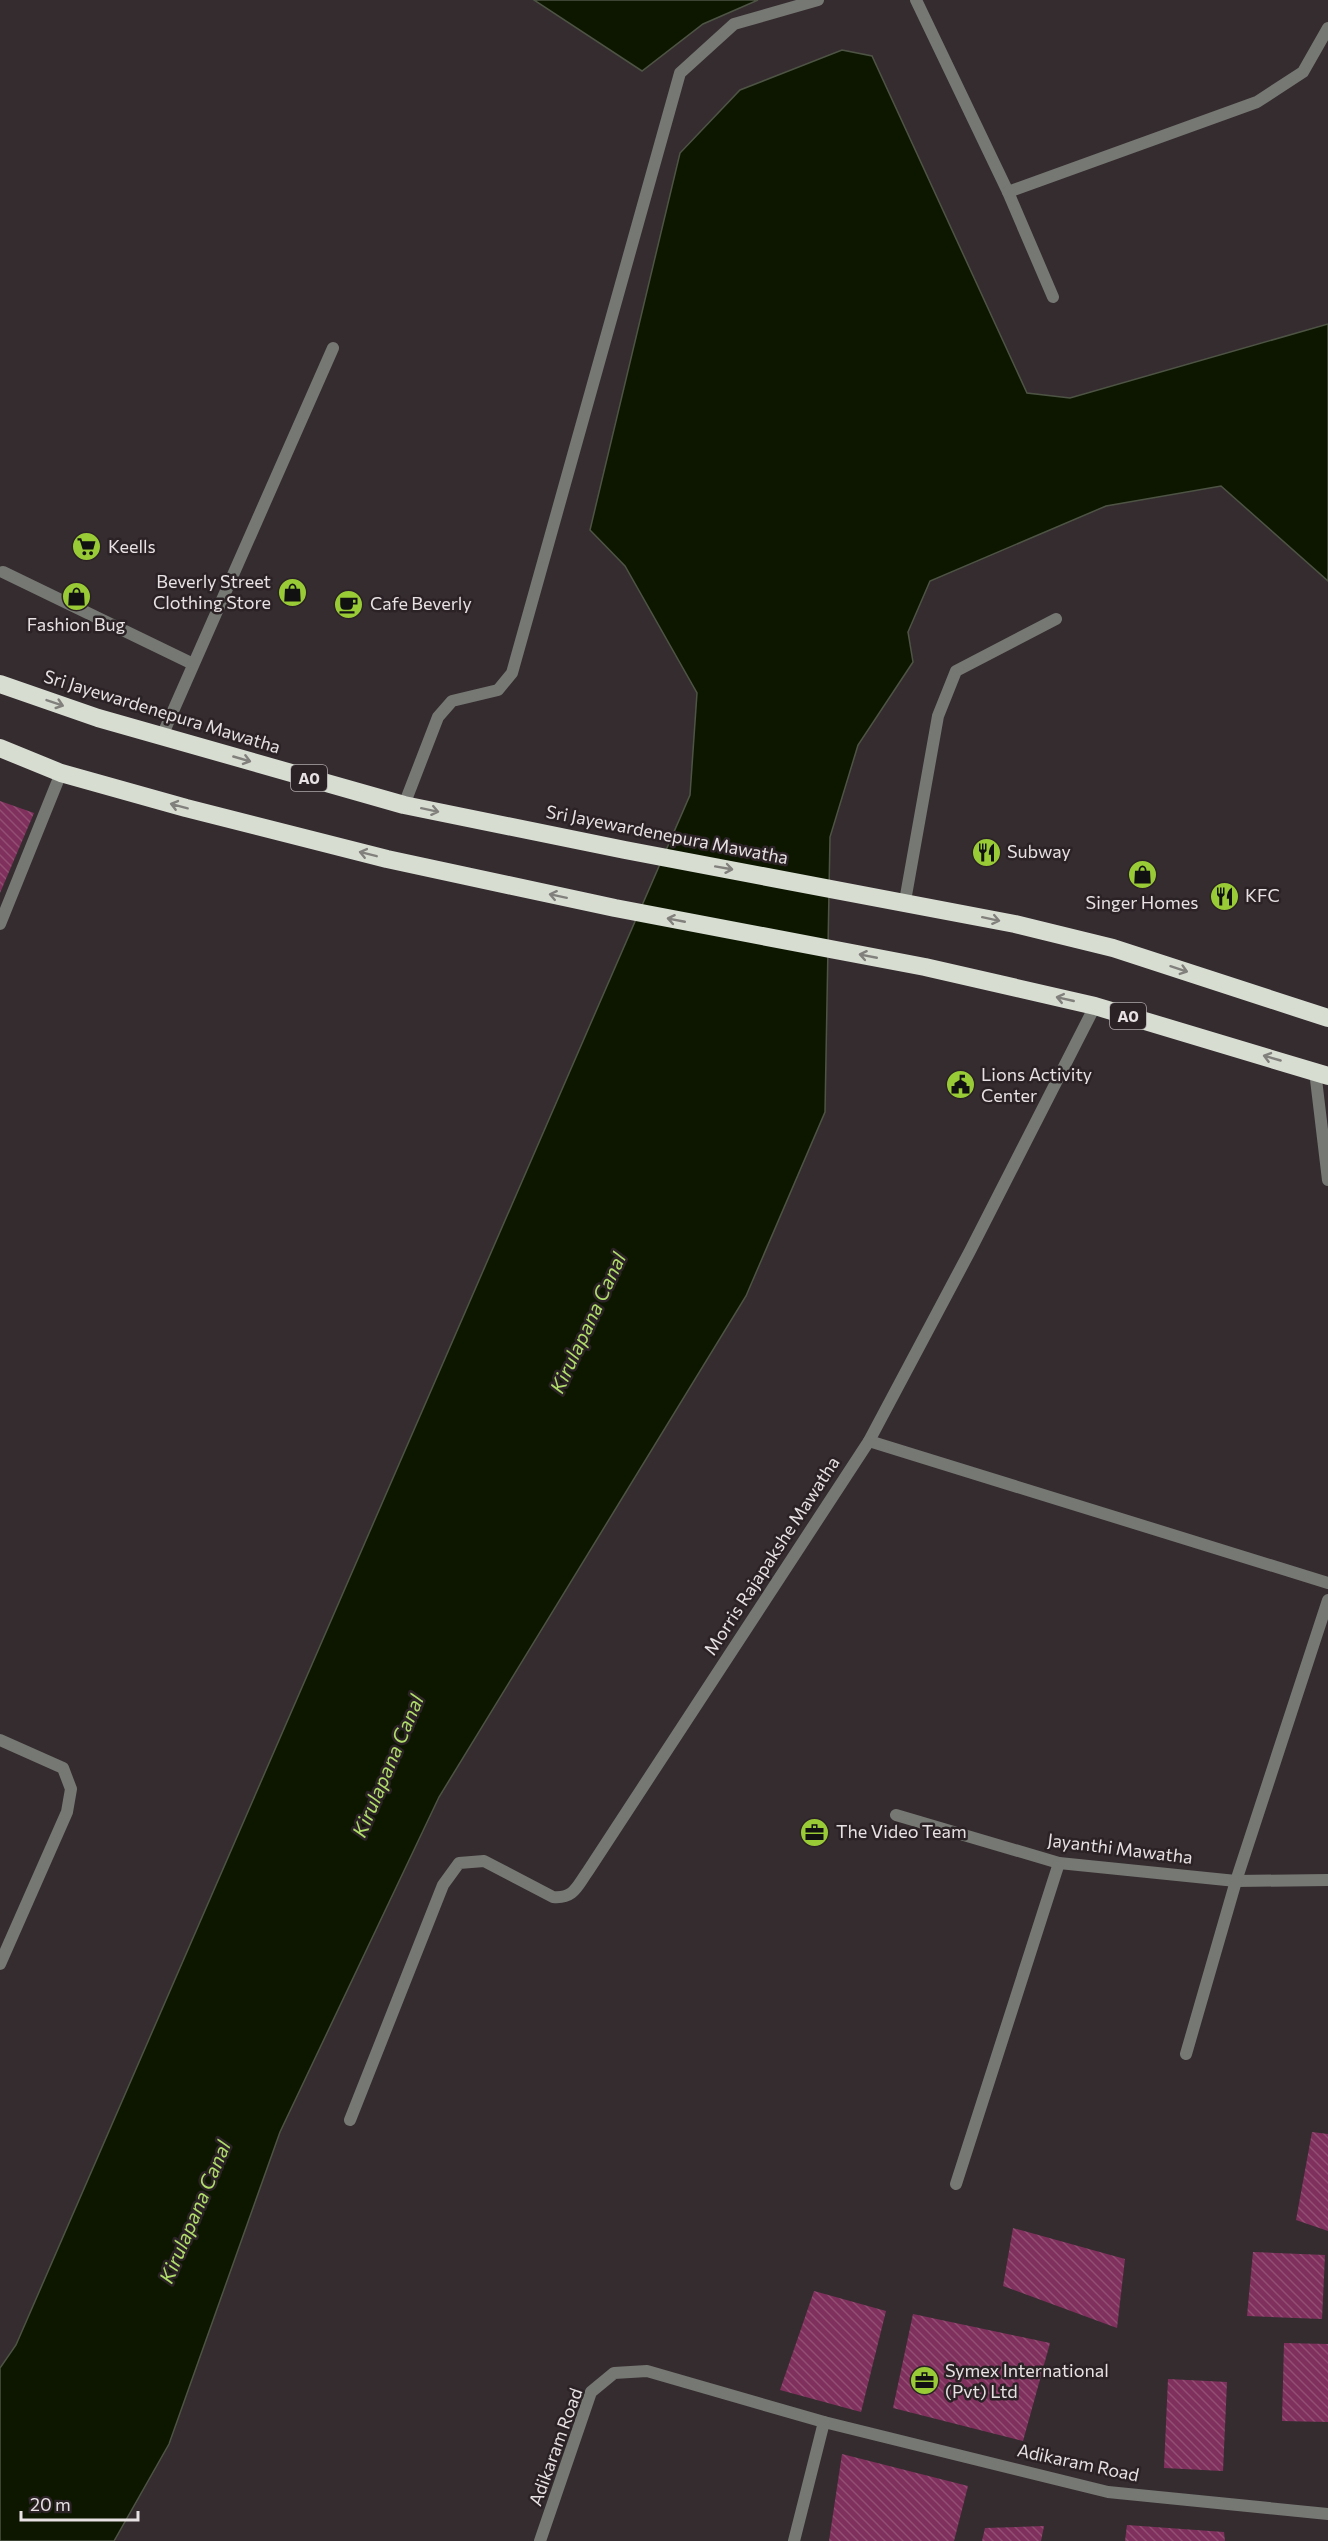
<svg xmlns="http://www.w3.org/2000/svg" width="1328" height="2541" viewBox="0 0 1328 2541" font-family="Commissioner,sans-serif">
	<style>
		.water { fill: #0d1700; stroke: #4e5444; stroke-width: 1.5 }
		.building { fill: url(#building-back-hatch) }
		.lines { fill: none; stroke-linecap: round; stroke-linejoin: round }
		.lane { stroke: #767873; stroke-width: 12 }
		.street { stroke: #767873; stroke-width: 12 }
		.highway { stroke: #d8ddd2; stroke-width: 18 }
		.oneway { stroke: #82807c }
		.labels { text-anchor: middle; stroke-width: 5; stroke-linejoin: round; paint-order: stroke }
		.shield { fill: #2b2226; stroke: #afa8aa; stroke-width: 1.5 }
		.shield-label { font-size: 16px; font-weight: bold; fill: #e7e1e3 }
		.poi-label { font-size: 18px; fill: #e7e1e3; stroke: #2b2226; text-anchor: start }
		.street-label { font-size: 18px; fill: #e7e1e3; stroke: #2b2226 }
		.water-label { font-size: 20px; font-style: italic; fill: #b0dd6a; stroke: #2b2226 }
	</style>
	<defs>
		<pattern id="building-back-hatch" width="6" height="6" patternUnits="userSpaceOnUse" patternTransform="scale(1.5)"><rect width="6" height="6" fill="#80305c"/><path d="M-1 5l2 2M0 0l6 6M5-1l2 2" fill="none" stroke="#924e73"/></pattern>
	</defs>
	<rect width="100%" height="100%" fill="#352c30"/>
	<g class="water">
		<polygon points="534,0 758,0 703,24 642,71"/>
		<polygon points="842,50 872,56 1027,393 1070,398 1328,324 1328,581 1221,486 1106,506 930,581 908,632 913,662 858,745 830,837 825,1112 746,1296 439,1797 280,2132 169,2444 114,2541 0,2541 0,2368 16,2345 690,795 697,693 625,566 590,530 680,153 740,90"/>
	</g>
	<g class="building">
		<polygon points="0,801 34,813 0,893"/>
		<polygon points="1312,2132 1328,2134 1328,2231 1296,2220"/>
		<polygon points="1013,2228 1125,2259 1117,2328 1003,2286"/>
		<polygon points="1253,2252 1325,2255 1322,2319 1247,2316"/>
		<polygon points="814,2291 886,2311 861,2412 780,2390"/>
		<polygon points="913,2314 1050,2343 1023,2441 893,2408"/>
		<polygon points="1284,2343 1328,2344 1328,2422 1282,2421"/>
		<polygon points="1168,2379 1227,2382 1223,2471 1164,2468"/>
		<polygon points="842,2454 968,2486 954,2541 829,2541"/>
		<polygon points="1127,2525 1224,2532 1225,2541 1125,2541"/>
		<polygon points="1044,2526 1041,2541 982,2541 985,2528"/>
	</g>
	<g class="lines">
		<g class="lane">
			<polyline points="3,572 193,664"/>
			<polyline points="162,736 333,348"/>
			<polyline points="905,901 938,716 956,671 1056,619"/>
		</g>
		<g class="street">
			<polyline points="916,0 1008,192 1053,297"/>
			<polyline points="1008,192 1257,102 1303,72 1328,28"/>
			<polyline points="404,805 438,717 452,701 498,690 512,673 680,73 734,24 818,0"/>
			<polyline points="0,924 61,773"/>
			<polyline points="1315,1071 1328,1180"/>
			<polyline points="869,1441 1328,1583"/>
			<polyline points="0,1740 63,1768 71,1789 67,1812 0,1964"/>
			<polyline points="896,1815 1059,1863 1236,1881 1328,1880"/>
			<polyline points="1186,2054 1236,1881 1328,1600"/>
			<path d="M350 2120 443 1885 459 1863 484 1861 553 1897C574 1899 577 1886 588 1871L869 1441 970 1251 1095 1006"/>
			<polyline points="956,2184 1059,1863"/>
			<polyline points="540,2541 591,2392 614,2373 647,2371 824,2422 1108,2492 1328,2514"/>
			<polyline points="794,2541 824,2422"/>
		</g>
		<g class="highway">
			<polyline points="0,684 98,718 404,805 625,850 1015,924 1113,948 1328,1018"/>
			<polyline points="0,748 61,773 186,808 387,859 615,908 925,967 1095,1006 1328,1076"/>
		</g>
	</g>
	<defs><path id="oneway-shaft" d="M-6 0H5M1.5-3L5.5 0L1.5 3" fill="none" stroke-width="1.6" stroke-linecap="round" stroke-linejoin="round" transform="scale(1.5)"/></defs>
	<g class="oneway">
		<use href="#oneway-shaft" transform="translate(55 703) rotate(19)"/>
		<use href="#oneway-shaft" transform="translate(242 759) rotate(16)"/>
		<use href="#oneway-shaft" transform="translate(179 806) rotate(-165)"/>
		<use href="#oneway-shaft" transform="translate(430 810) rotate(12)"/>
		<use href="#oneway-shaft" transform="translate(368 854) rotate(-166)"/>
		<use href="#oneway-shaft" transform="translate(724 868) rotate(10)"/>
		<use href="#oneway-shaft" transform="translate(558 896) rotate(-168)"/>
		<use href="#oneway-shaft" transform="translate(991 919) rotate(12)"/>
		<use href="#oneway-shaft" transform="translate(676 920) rotate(-169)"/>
		<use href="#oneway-shaft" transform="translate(868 956) rotate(-169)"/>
		<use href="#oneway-shaft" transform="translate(1179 969) rotate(18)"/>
		<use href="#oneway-shaft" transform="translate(1065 999) rotate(-167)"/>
		<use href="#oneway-shaft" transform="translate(1272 1058) rotate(-164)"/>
	</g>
	<defs>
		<symbol id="supermarket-disc" viewBox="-11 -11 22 22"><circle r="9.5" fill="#99cb36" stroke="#2b2226"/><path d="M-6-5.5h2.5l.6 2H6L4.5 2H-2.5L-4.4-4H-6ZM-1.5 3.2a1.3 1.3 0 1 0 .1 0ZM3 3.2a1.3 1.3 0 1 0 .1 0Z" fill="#111"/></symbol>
		<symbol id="shop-disc" viewBox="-11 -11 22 22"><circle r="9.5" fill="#99cb36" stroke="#2b2226"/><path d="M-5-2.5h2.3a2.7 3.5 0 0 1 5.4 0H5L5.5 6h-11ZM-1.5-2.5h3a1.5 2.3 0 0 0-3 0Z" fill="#111"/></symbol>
		<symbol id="cafe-disc" viewBox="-11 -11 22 22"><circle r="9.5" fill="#99cb36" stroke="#2b2226"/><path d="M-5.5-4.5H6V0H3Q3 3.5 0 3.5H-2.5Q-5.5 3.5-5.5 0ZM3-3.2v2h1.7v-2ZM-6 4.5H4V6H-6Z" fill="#111"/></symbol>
		<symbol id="restaurant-disc" viewBox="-11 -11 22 22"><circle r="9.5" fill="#99cb36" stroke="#2b2226"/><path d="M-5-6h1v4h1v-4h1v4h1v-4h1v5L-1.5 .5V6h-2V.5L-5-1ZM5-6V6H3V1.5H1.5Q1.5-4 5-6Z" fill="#111"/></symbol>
		<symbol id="civic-disc" viewBox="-11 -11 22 22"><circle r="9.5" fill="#99cb36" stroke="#2b2226"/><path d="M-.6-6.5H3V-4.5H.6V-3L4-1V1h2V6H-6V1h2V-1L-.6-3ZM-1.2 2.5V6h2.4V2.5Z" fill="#111"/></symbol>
		<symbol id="office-disc" viewBox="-11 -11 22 22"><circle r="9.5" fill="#99cb36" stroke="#2b2226"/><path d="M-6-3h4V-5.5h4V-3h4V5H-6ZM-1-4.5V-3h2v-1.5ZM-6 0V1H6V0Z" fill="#111"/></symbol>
	</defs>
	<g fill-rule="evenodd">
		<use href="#supermarket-disc" x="70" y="530" width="33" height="33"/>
		<use href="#shop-disc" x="276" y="576" width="33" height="33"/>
		<use href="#shop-disc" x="60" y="580" width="33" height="33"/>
		<use href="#cafe-disc" x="332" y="588" width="33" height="33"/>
		<use href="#restaurant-disc" x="970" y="836" width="33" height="33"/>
		<use href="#shop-disc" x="1126" y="858" width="33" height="33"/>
		<use href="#restaurant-disc" x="1208" y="880" width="33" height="33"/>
		<use href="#civic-disc" x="944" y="1068" width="33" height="33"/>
		<use href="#office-disc" x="798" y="1816" width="33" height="33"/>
		<use href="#office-disc" x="908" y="2364" width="33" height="33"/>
	</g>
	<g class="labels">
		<g class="shield">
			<rect x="291" y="765" width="36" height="26" rx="4.5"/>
			<rect x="1110" y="1003" width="36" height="26" rx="4.5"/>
		</g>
		<g class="shield-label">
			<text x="309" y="784">A0</text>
			<text x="1128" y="1022">A0</text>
		</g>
		<g class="poi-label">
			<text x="108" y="553">Keells</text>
			<text x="271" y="588" text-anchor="end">Beverly Street<tspan x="271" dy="21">Clothing Store</tspan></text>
			<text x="370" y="610">Cafe Beverly</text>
			<text x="76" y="631" text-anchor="middle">Fashion Bug</text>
			<text x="1007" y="858">Subway</text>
			<text x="1245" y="902">KFC</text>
			<text x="1142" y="909" text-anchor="middle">Singer Homes</text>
			<text x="981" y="1081">Lions Activity<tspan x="981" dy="21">Center</tspan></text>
			<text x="836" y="1838">The Video Team</text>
			<text x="945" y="2377">Symex International<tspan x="945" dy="21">(Pvt) Ltd</tspan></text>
		</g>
		<g class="street-label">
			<text transform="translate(162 712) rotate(17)" y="6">Sri Jayewardenepura Mawatha</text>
			<text transform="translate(667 835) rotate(11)" y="6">Sri Jayewardenepura Mawatha</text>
			<text transform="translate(772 1556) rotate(-57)" y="6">Morris Rajapakshe Mawatha</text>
			<text transform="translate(1120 1849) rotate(7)" y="6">Jayanthi Mawatha</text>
			<text transform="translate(556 2447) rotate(-70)" y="6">Adikaram Road</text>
			<text transform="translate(1078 2463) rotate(12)" y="6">Adikaram Road</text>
		</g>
		<g class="water-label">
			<text transform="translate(588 1323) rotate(-65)" y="7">Kirulapana Canal</text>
			<text transform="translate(388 1766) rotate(-67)" y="7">Kirulapana Canal</text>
			<text transform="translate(195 2212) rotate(-67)" y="7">Kirulapana Canal</text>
		</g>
	</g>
	<path d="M21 2511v9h117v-9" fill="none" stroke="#e7e1e3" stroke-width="3"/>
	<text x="30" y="2511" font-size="18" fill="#e7e1e3" stroke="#2b2226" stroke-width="4.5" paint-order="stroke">20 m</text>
</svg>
